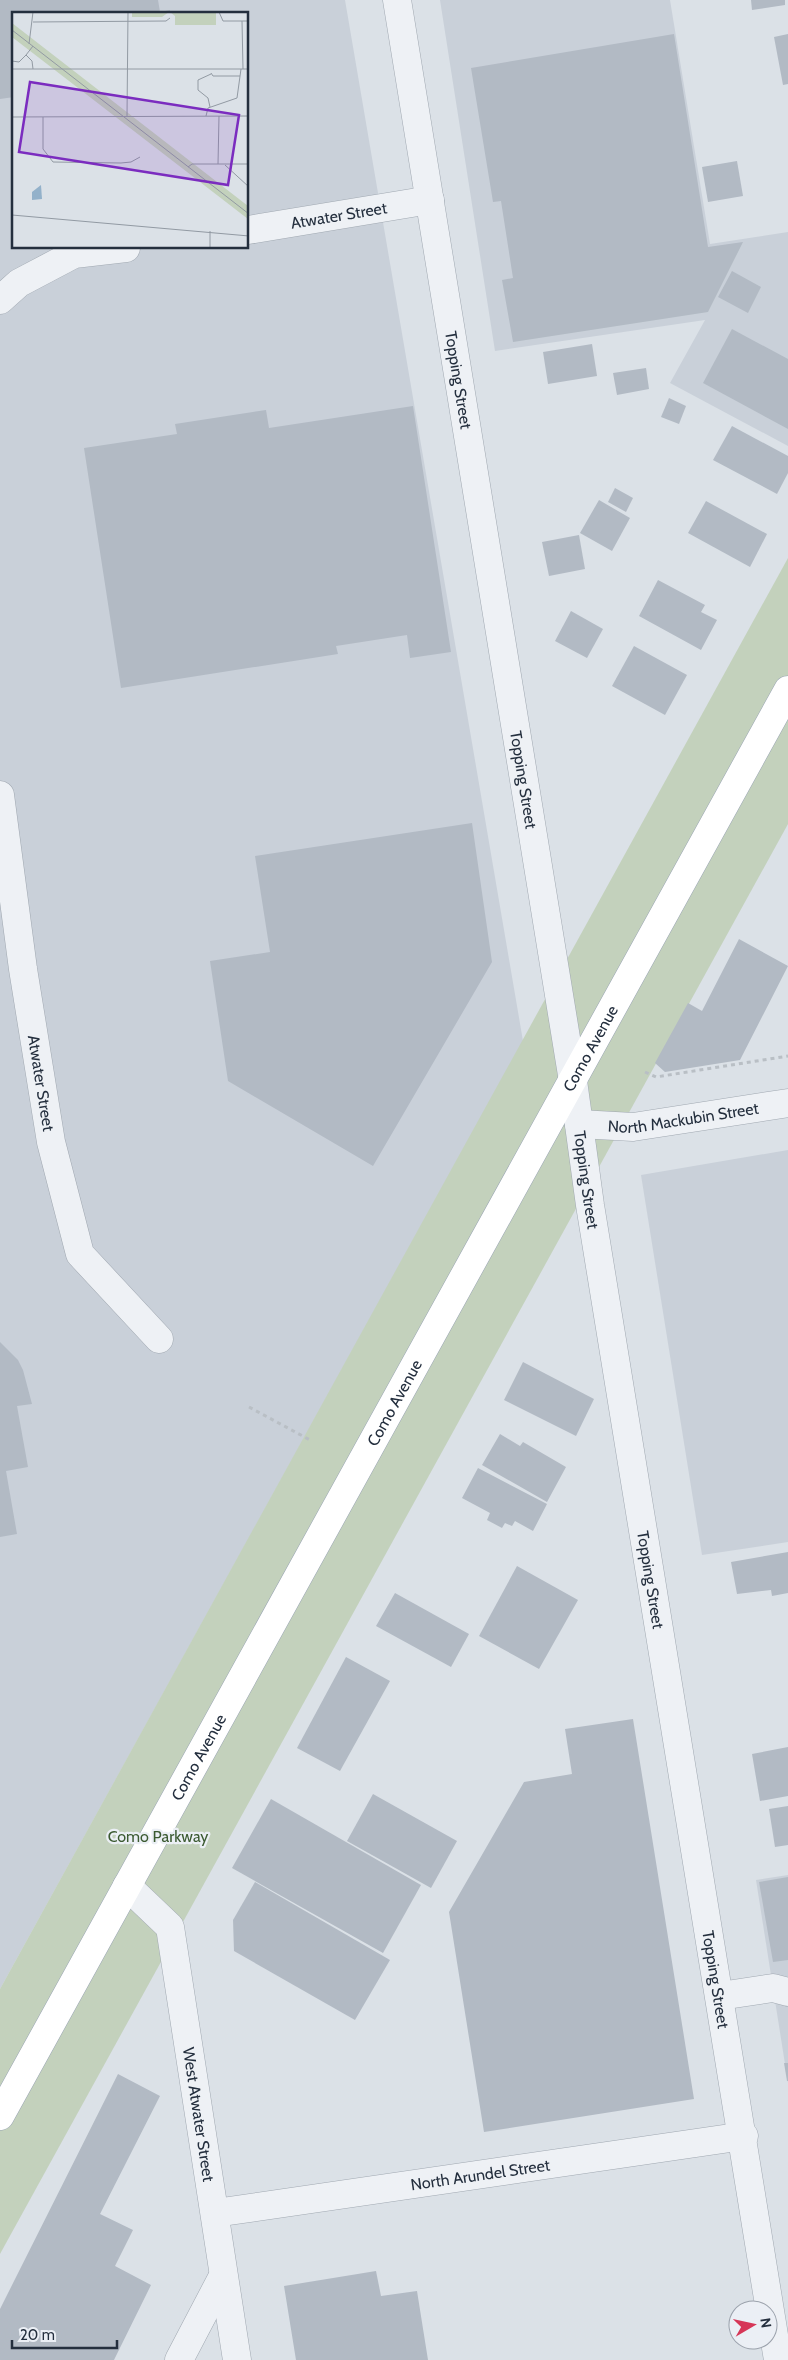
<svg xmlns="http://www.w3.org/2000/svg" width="788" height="2360" viewBox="0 0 788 2360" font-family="Cabin,sans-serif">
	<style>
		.built { fill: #c9d0d9; fill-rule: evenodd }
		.green { fill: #c3d1bc }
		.building { fill: #b2bac4 }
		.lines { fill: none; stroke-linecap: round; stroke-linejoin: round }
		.minor-casing { stroke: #a0a8b1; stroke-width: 29 }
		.major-casing { stroke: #9aa5b3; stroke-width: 29 }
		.path { stroke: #b9bfc5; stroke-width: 3; stroke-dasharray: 4 4; stroke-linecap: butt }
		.minor { stroke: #eef1f5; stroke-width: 28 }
		.major { stroke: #fff; stroke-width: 28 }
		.labels { text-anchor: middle; stroke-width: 4.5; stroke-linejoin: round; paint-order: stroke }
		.street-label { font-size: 16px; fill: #242f3e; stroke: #ebeff5 }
		.park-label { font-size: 16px; fill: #3b5a31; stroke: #ebeff5 }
		.inset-road { fill: none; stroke: #929aa3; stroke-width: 1 }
		.view { fill: #7b2cbf; fill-opacity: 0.15; stroke: #7b2cbf; stroke-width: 2.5 }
		.inset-edge { fill: none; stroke: #242f3e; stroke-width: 2.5 }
	</style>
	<rect width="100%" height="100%" fill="#dbe1e7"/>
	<g class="built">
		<path d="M0 0H345L523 1041 0 1989ZM14 14H248V248H14Z"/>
		<polygon points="440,0 670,0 710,244 788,232 788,446 670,383 705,320 495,351"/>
		<polygon points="788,1150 788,1542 702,1555 641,1175"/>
		<polygon points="788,1875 788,2083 756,1880"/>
	</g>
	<polygon class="green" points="788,558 788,824 0,2254 0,1989"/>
	<g class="building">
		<polygon points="0,0 158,0 160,12 170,10 170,14 14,14 14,97 0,99"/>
		<polygon points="751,0 785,0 785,5 752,10"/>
		<polygon points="674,34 708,247 743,242 708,312 513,342 502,280 513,278 501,201 493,202 471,68"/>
		<polygon points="788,34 788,84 783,85 774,37"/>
		<polygon points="737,161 743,196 708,202 702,167"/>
		<polygon points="732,271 761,287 748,313 718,297"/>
		<polygon points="732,329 788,359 788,429 703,383"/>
		<polygon points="592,344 597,376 548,384 543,352"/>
		<polygon points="646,368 649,389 617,395 613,373"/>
		<polygon points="669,398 686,406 679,424 661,417"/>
		<polygon points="413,406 451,652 410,658 407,635 336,646 338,654 121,688 84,448 177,434 175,424 266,410 269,428"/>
		<polygon points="732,426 788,456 788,473 777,494 713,460"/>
		<polygon points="615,488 633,498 626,512 608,502"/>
		<polygon points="599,500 630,518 612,551 580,533"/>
		<polygon points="706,501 767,534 750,567 688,533"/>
		<polygon points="579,535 585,569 549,576 542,542"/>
		<polygon points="658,580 705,605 701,612 717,620 701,650 639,616"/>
		<polygon points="571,611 603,629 587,658 555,641"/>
		<polygon points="634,646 687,675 665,715 612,686"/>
		<polygon points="472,823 492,962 373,1166 228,1081 210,961 270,952 255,856"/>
		<polygon points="739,939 788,966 740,1060 665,1072 655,1063 688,1003 702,1011"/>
		<polygon points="0,1342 18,1360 23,1370 32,1404 17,1406 28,1467 6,1471 17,1534 0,1537"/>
		<polygon points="523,1362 594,1399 576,1436 504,1400"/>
		<polygon points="500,1434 520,1446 523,1442 566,1467 547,1502 482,1465"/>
		<polygon points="478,1468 547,1504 533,1531 515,1521 512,1526 505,1523 502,1528 487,1520 490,1513 462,1498"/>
		<polygon points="788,1552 788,1593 772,1596 771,1590 737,1594 731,1562"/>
		<polygon points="517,1566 578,1600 539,1669 479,1636"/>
		<polygon points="395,1593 469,1634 451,1667 376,1626"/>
		<polygon points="346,1657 390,1681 340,1771 297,1748"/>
		<polygon points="633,1719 694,2099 484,2132 449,1912 524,1782 572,1774 565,1729"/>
		<polygon points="788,1747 788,1796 760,1801 752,1754"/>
		<polygon points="373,1794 457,1841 431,1888 347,1841"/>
		<polygon points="271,1799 421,1885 383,1953 232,1868"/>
		<polygon points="788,1806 788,1845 775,1847 769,1809"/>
		<polygon points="788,1877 788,1960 773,1962 759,1882"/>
		<polygon points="255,1882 390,1960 355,2020 234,1951 233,1920"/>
		<polygon points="784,2063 788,2063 788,2081 787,2081"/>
		<polygon points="118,2074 160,2096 100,2214 133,2230 115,2266 151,2285 114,2360 0,2360 0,2309"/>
		<polygon points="376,2271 381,2296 417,2291 428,2360 296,2360 284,2286"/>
	</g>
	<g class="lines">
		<defs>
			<g id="minor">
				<path id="s1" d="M397 0 573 1081 590 1205 778 2360"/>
				<path id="s2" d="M248 230 430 200"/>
				<polyline points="0,300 19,283 74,254 126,248"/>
				<path id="s3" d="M0 795 23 969 51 1142 80 1254 159 1339"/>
				<path id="s4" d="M579 1124 633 1127 788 1103"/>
				<path id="s5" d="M127 1886 170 1927 237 2360"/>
				<polyline points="720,1996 773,1988 788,1992"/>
				<path id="s6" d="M215 2213 744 2136"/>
				<polyline points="179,2360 223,2276"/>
			</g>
			<g id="major">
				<path id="s7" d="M0 2116 788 690"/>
			</g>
		</defs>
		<use href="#minor" class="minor-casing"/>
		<use href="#major" class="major-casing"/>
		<g class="path">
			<polyline points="645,1072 656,1077 788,1056"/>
			<polyline points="249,1407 310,1440"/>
		</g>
		<use href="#minor" class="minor"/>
		<use href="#major" class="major"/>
	</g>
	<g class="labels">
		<g class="street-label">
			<text dy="6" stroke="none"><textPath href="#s2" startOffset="92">Atwater Street</textPath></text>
			<text dy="6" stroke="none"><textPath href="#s1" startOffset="385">Topping Street</textPath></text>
			<text dy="6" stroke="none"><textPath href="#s1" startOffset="790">Topping Street</textPath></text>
			<text dy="6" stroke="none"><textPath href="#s7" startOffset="1220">Como Avenue</textPath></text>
			<text dy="6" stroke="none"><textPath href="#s3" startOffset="291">Atwater Street</textPath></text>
			<text dy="6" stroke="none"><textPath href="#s4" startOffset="105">North Mackubin Street</textPath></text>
			<text dy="6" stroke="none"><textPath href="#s1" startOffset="1195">Topping Street</textPath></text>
			<text dy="6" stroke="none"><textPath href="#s7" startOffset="815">Como Avenue</textPath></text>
			<text dy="6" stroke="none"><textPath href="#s1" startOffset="1600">Topping Street</textPath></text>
			<text dy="6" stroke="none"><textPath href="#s7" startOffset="410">Como Avenue</textPath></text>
			<text dy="6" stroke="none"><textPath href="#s1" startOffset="2005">Topping Street</textPath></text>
			<text dy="6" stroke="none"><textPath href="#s5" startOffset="249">West Atwater Street</textPath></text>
			<text dy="6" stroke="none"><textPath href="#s6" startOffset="268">North Arundel Street</textPath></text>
		</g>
		<g class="park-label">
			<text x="158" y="1842">Como Parkway</text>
		</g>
	</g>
	<g transform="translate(12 12)">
		<rect width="236" height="236" fill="#dbe1e7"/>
		<path d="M120 0H157L150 5H120ZM158 0H204V13H163V4ZM0 11 236 194V207L0 25Z" fill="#c3d1bc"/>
		<path d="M29 173 30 187 20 188V180Z" fill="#93b1ca"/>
		<path class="inset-road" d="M207 0 211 9H237M230 9 231 57M21 10 154 9 158 6M0 18 237 202M17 32 21 0M0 49 7 50 14 43M0 57H237M21 57 20 49 14 43 21 34M199 61 201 64H228M198 95 196 86 186 78V68L199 62M115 104 116 0M194 104 196 96 225 86 229 57M0 105 237 104M31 105V137L41 150 109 151 119 150 128 145M206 152 207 104M213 153 237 175M176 155 180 152H237M0 203 237 224M198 236V219"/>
		<path class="view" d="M18 70 227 103 216 173 7 140Z"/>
		<rect width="236" height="236" class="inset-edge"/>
	</g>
	<g transform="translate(753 2325) rotate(81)"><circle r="24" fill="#ebeff5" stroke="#9ba2ac"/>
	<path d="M0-4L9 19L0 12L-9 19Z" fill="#d63657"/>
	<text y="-8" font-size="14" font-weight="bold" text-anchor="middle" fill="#242f3e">N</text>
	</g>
	<path d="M12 2340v8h105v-8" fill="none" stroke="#242f3e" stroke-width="2.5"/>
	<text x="20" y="2340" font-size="15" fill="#242f3e" stroke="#ebeff5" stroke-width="4" paint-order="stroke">20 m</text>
</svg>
